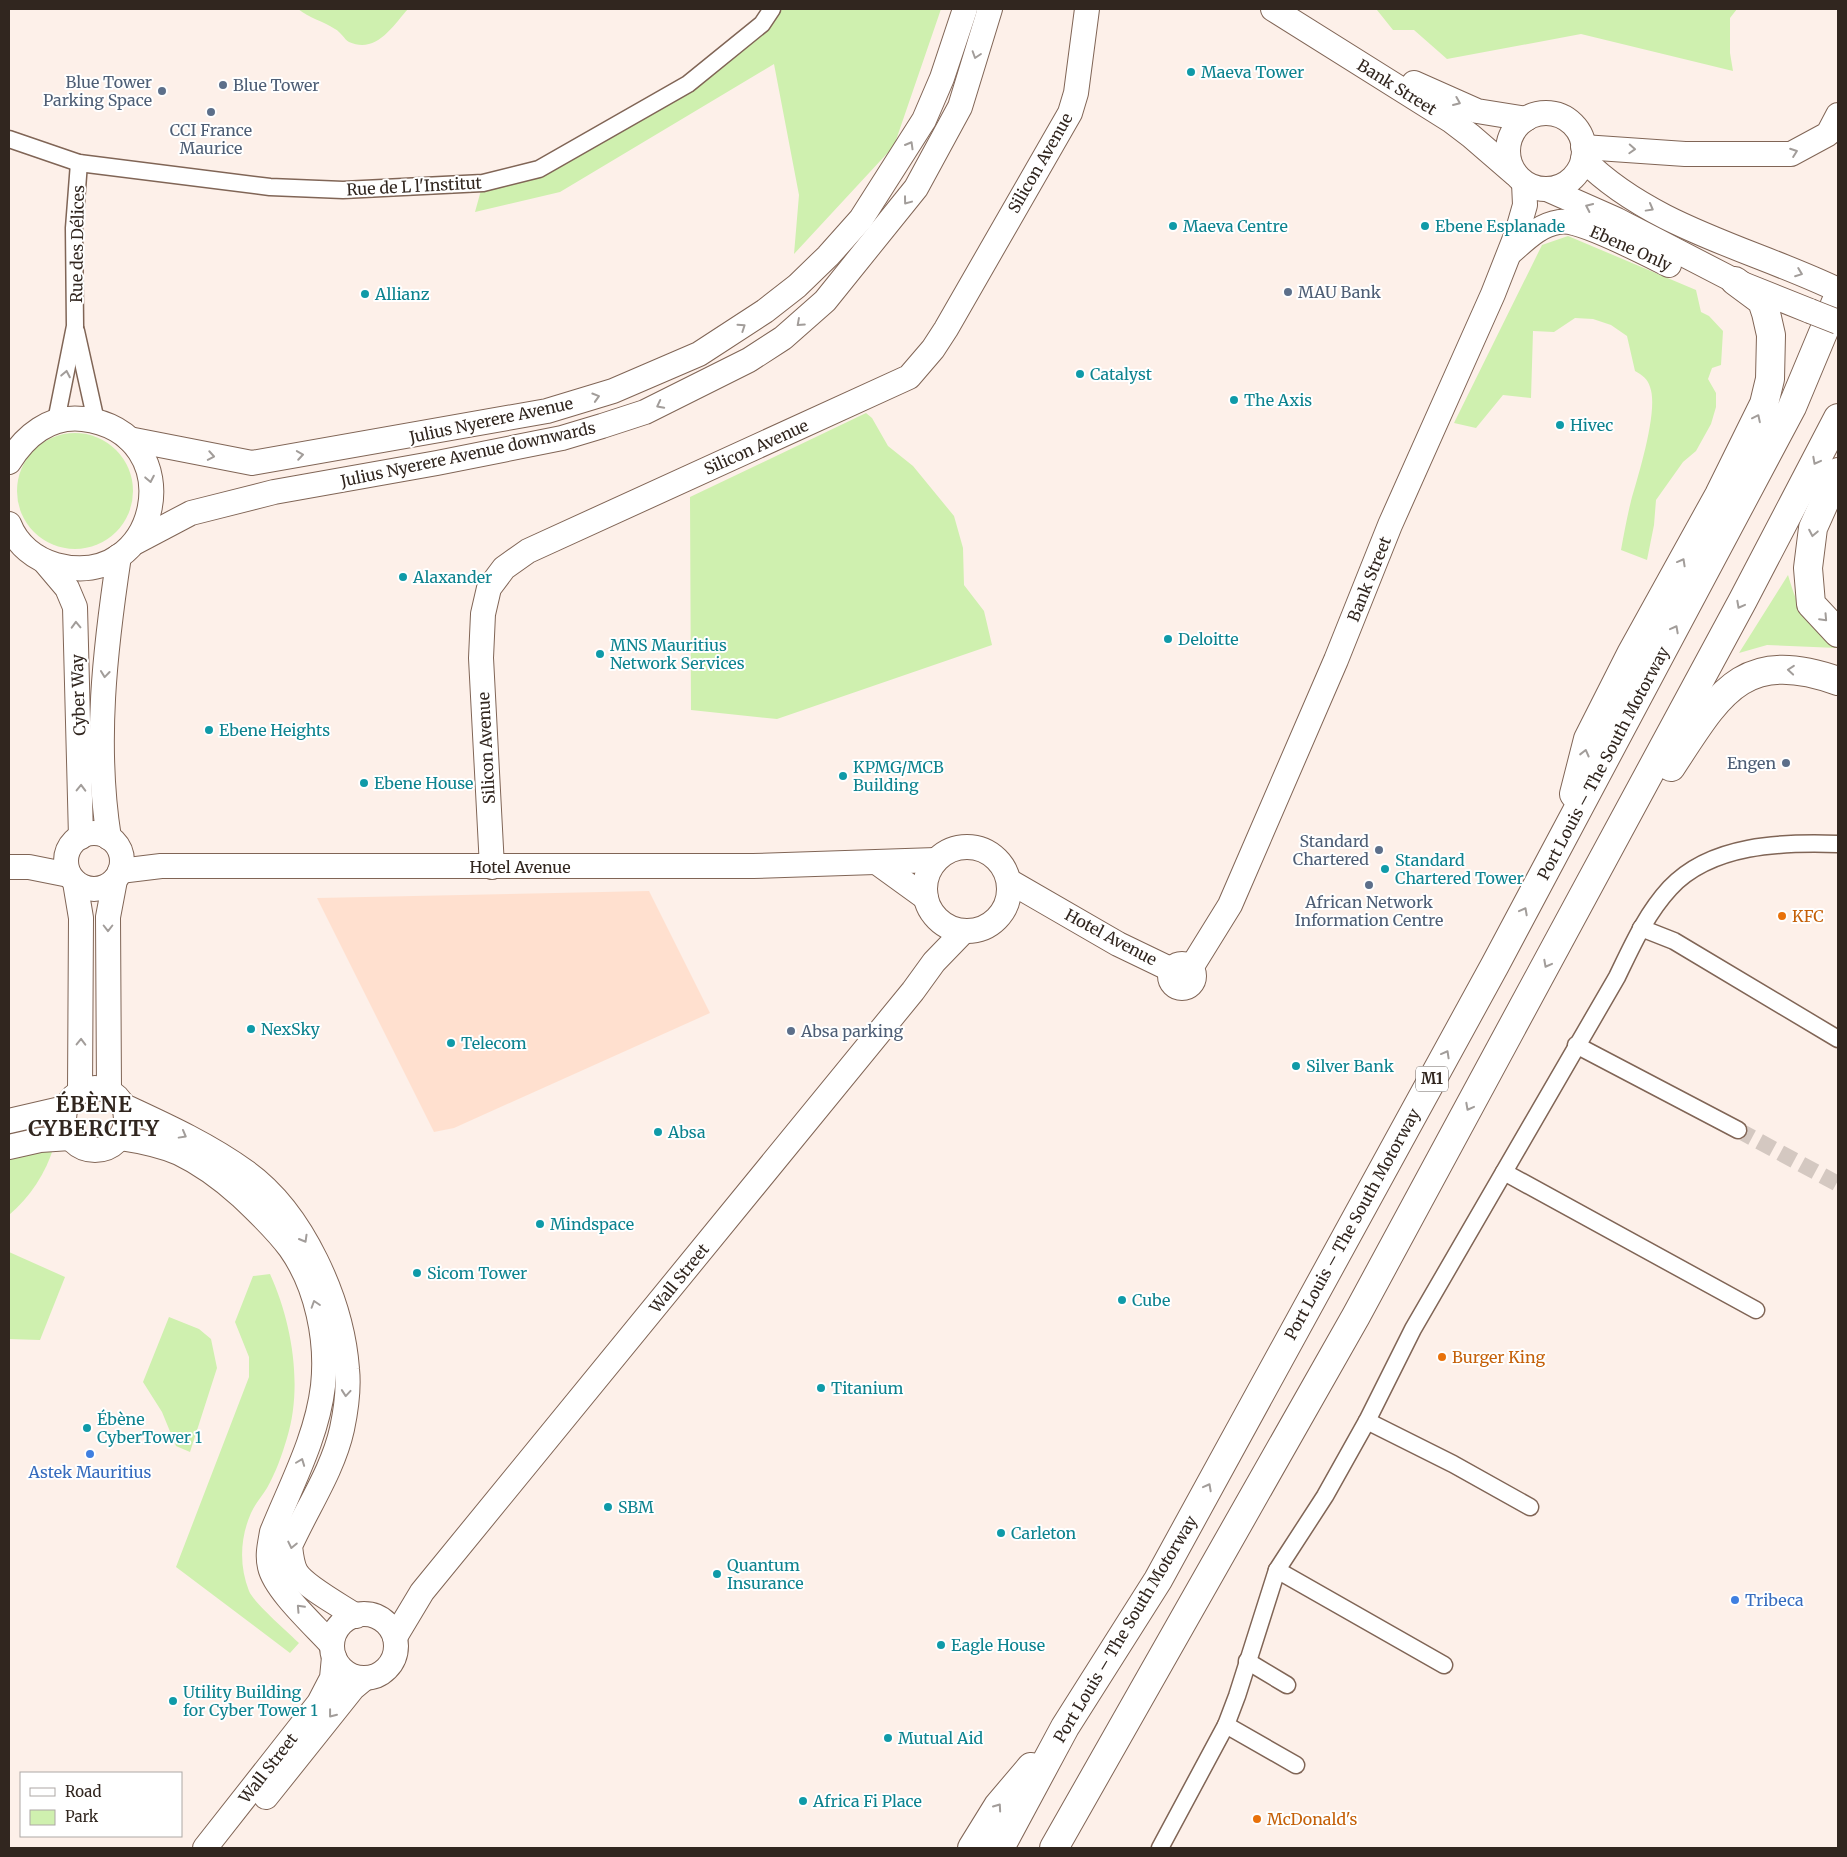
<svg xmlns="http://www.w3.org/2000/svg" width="1847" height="1857" viewBox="0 0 1847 1857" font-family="Merriweather,serif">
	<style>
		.built { fill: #ffe0cf }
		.green { fill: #cff0af }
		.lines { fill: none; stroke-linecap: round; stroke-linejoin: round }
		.street-tunnel { stroke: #d4c8c1; stroke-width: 16; stroke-dasharray: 16 8; stroke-linecap: butt }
		.street-casing { stroke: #806556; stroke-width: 19 }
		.secondary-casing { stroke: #806556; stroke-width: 26 }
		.highway-casing { stroke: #806556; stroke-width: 30 }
		.street { stroke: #fff; stroke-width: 16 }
		.secondary { stroke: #fff; stroke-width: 24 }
		.highway { stroke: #fff; stroke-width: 28 }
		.secondary-bridge-casing { stroke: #806556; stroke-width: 26; stroke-linecap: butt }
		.secondary-bridge { stroke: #fff; stroke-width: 24 }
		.oneway { stroke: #a29d9a }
		.culture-dot { fill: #0f9aa8; stroke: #fff; stroke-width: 2 }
		.service-dot { fill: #5c6f8a; stroke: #fff; stroke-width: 2 }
		.food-dot { fill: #e8710a; stroke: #fff; stroke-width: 2 }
		.shop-dot { fill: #3f7fe0; stroke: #fff; stroke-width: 2 }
		.labels { text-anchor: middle; stroke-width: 4; stroke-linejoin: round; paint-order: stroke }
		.shield { fill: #fff; stroke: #6f6762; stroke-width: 1 }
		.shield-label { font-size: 15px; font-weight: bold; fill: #31261f }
		.culture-label { font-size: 16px; fill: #0d838f; stroke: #fff; text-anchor: start }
		.service-label { font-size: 16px; fill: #4e5e75; stroke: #fff; text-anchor: end }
		.street-label { font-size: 16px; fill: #31261f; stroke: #fff }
		.food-label { font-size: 16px; fill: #c56008; stroke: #fff; text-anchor: start }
		.shop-label { font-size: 16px; fill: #366cbe; stroke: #fff }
		.district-label { font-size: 21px; font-weight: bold; letter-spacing: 1px; fill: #31261f; stroke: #fff }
	</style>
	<rect width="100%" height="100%" fill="#fdf0e9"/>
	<polygon class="built" points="649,891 710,1013 454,1128 434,1132 317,898"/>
	<g class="green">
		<path d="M298 9H408C392 27 376 54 349 42 344 39 341 32 335 29 323 21 309 18 298 9Z"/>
		<polygon points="772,9 941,9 894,146 794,254 799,195 774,64 560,192 475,212 483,183 539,169 687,84"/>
		<polygon points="1373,9 1737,9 1730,18 1730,53 1733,71 1581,34 1447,59 1414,30 1393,30 1377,10"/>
		<path d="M1568 236 1696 290 1701 312 1709 316 1723 331 1721 365 1712 368 1708 379 1716 393V407L1711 424 1696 451 1683 462 1656 500 1654 525 1647 560 1621 550C1624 534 1627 517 1631 501 1638 476 1659 410 1650 387 1648 379 1642 375 1635 371L1627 336 1611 325 1593 319 1575 318 1554 332 1533 331 1531 398 1503 395 1476 428 1454 423 1542 245Z"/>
		<polygon points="866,413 872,418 888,446 913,466 954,516 963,548 964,585 984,611 992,645 777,719 691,710 690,497"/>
		<circle cx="75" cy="491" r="58"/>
		<path d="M1788 575C1799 613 1807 623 1837 648L1767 645 1739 653Z"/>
		<path d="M54 1146C46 1173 30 1197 9 1215V1156Z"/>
		<polygon points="9,1252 65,1277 40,1340 9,1339"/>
		<path d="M270 1274C292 1322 303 1387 287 1438 282 1455 276 1472 267 1488 262 1496 255 1504 251 1513 240 1538 239 1566 249 1591 254 1603 288 1632 299 1643L290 1653 176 1567 249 1377V1357L235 1322 253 1276Z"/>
		<polygon points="169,1317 199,1329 211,1339 217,1368 190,1452 176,1446 162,1412 143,1382"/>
	</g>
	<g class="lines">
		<polyline class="street-tunnel" points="1738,1130 1838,1184"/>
		<defs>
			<g id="street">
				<polyline points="9,139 79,163 270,187 343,190 483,183 539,169 688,84 762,24 772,9"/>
				<polyline points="76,331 96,421"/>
				<polyline points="56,421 75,326 74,228 79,163"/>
				<polyline points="1641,928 1674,941 1838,1039"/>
				<polyline points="1576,1045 1738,1130"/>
				<polyline points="1504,1172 1756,1310"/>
				<polyline points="1367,1421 1453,1464 1530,1507"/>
				<polyline points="1277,1570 1444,1665"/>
				<polyline points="1247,1661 1287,1685"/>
				<polyline points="1226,1725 1296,1765"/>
				<path d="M1160 1848 1226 1725 1237 1696 1277 1570 1325 1496 1367 1421 1413 1329 1617 977C1632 946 1646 914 1670 888 1711 844 1782 842 1838 844"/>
			</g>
			<g id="secondary">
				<polyline points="1273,9 1450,120 1471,136 1515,174"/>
				<polyline points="1414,83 1477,111 1526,119"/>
				<circle cx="1546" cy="151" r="38"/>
				<polyline points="1583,147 1685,154 1791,154 1828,134 1838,115"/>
				<path d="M1583 159C1652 228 1753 249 1838 290"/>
				<polyline points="1547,189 1617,220 1735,281 1810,311"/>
				<path d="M1511 252C1526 239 1539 225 1559 222 1578 218 1649 255 1669 265"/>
				<polyline points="129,439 252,463 547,411 613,391 699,354 765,311 797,286 828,256 861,219 924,120 942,78 965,9"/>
				<path d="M9 462C25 436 50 415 83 419 193 433 160 593 56 565 35 559 17 545 9 524"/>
				<polyline points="136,542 191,513 274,492 437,463 562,438 602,426 645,412 749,360 783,338 825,301 916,188 960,107 990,9"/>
				<polyline points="45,562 67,588 75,607 81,837"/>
				<circle cx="94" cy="861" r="28"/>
				<path d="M109 838C94 744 105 649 119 556"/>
				<circle cx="967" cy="889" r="42"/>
				<polyline points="879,864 926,898"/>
				<polyline points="9,867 29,867 69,875"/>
				<polyline points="492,867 481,658 483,614 489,588 504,568 528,551 909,377 933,349 946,329 1070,113 1076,93 1087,9"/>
				<polyline points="120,871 161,866 753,866 936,860"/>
				<polyline points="1009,881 1118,944 1172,970"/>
				<polyline points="75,882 81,918 80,1091"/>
				<circle cx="1182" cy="976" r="12"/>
				<polyline points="1191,968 1230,905 1336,660 1390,525 1493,294 1517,233 1525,205 1524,183"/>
				<circle cx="95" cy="1119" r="31"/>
				<polyline points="109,1090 108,917 115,880"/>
				<path d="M124 1106C165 1125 209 1145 246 1172 303 1213 342 1301 347 1369 349 1388 346 1410 342 1429 333 1470 307 1508 290 1546 291 1555 292 1565 296 1572 304 1586 341 1606 356 1616"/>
				<polyline points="9,1121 65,1108"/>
				<path d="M120 1138C140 1141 160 1145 179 1153 202 1164 222 1179 241 1196 258 1212 276 1229 290 1248 317 1286 328 1340 323 1386 317 1437 291 1485 272 1532 270 1544 267 1555 270 1567 275 1590 315 1626 332 1645"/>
				<polyline points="9,1147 40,1140 70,1138"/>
				<circle cx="364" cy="1646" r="32"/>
				<polyline points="395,1637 422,1592 913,991 934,962 964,931"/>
				<polyline points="266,1797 353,1688 365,1678"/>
				<polyline points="205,1848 319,1703 332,1678 334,1657"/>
			</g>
			<g id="highway">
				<polyline points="1838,472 1813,528 1808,568 1811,604 1838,633"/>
				<path d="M1671 767C1719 694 1742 647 1838 681"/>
				<polyline points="1574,794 1588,739 1631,654 1719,495 1764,404 1770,379 1771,335 1766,313 1762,301 1735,281"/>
				<polyline points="972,1848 998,1806 1031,1767"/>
				<polyline points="1000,1848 1065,1727 1158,1580 1495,965 1792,407 1838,297"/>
				<polyline points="1054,1848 1356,1316 1743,600 1838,418"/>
			</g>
		</defs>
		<use href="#street" class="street-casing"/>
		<use href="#secondary" class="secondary-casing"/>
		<use href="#highway" class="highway-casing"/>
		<use href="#street" class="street"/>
		<use href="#secondary" class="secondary"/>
		<use href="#highway" class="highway"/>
		<defs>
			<polyline id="secondary-bridge" points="1810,311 1838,322"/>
		</defs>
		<use href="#secondary-bridge" class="secondary-bridge-casing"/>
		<use href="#secondary-bridge" class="secondary-bridge"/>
	</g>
	<defs><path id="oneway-chevron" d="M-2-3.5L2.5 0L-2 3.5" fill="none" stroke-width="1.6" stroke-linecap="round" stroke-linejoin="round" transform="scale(1.25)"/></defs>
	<g class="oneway">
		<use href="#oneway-chevron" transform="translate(976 55) rotate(108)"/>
		<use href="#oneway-chevron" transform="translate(1457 102) rotate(23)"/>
		<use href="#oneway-chevron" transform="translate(910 145) rotate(-60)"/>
		<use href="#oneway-chevron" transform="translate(1632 149) rotate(3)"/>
		<use href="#oneway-chevron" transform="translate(1794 152) rotate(-20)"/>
		<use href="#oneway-chevron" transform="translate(907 201) rotate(127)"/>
		<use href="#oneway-chevron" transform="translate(1589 207) rotate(-155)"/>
		<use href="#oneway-chevron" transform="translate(1650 208) rotate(29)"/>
		<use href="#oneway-chevron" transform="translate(1799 273) rotate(21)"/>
		<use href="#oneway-chevron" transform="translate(800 323) rotate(138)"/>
		<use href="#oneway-chevron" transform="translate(742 327) rotate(-34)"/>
		<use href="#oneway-chevron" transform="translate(66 374) rotate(-79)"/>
		<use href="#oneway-chevron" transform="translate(596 397) rotate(-17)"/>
		<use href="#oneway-chevron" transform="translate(660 405) rotate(153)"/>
		<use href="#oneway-chevron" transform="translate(1757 418) rotate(-64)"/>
		<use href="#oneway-chevron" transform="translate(300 455) rotate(-9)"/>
		<use href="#oneway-chevron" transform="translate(211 456) rotate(10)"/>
		<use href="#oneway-chevron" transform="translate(1816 461) rotate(118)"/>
		<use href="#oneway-chevron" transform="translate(150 479) rotate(79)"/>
		<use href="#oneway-chevron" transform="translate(1813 533) rotate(101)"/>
		<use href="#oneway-chevron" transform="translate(1682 562) rotate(-61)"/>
		<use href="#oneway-chevron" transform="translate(1740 605) rotate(118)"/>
		<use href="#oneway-chevron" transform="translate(1824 618) rotate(47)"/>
		<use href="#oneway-chevron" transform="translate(76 625) rotate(-92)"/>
		<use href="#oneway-chevron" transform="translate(1675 629) rotate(-62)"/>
		<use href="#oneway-chevron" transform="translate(1791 670) rotate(-175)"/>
		<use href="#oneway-chevron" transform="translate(105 674) rotate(96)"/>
		<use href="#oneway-chevron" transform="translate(1585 753) rotate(-76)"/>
		<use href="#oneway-chevron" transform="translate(81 788) rotate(-89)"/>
		<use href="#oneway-chevron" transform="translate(1524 911) rotate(-62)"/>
		<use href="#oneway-chevron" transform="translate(108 928) rotate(90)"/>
		<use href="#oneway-chevron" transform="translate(1547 964) rotate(118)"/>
		<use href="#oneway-chevron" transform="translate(81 1042) rotate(-89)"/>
		<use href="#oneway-chevron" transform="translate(1446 1054) rotate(-61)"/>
		<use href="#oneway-chevron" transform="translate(1469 1107) rotate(118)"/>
		<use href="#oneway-chevron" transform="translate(183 1135) rotate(29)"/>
		<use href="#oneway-chevron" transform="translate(304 1239) rotate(60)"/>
		<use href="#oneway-chevron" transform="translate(315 1304) rotate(-108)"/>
		<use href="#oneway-chevron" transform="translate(346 1393) rotate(95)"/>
		<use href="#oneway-chevron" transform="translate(301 1462) rotate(-69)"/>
		<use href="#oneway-chevron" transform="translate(1208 1487) rotate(-62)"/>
		<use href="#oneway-chevron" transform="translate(292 1545) rotate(102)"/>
		<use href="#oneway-chevron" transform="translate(300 1608) rotate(-133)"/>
		<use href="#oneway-chevron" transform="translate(332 1714) rotate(128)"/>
		<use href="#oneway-chevron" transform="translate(998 1807) rotate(-55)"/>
	</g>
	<g class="culture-dot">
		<circle cx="1191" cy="72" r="5"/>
		<circle cx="1173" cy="226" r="5"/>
		<circle cx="1425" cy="226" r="5"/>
		<circle cx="365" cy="294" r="5"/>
		<circle cx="1080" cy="374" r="5"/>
		<circle cx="1234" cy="400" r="5"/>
		<circle cx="1560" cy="425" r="5"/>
		<circle cx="403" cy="577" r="5"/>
		<circle cx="1168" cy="639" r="5"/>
		<circle cx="600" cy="654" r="5"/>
		<circle cx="209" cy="730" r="5"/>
		<circle cx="843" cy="776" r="5"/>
		<circle cx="364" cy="783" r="5"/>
		<circle cx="1385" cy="869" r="5"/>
		<circle cx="251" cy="1029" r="5"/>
		<circle cx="451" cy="1043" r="5"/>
		<circle cx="1296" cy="1066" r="5"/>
		<circle cx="658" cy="1132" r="5"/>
		<circle cx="540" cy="1224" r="5"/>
		<circle cx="417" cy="1273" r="5"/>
		<circle cx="1122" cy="1300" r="5"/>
		<circle cx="821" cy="1388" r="5"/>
		<circle cx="87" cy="1428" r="5"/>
		<circle cx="608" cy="1507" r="5"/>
		<circle cx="1001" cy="1533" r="5"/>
		<circle cx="717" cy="1574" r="5"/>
		<circle cx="941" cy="1645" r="5"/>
		<circle cx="173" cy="1701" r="5"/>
		<circle cx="888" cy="1738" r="5"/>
		<circle cx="803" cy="1801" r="5"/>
	</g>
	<g class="service-dot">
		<circle cx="223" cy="85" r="5"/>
		<circle cx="162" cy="91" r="5"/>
		<circle cx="211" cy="112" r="5"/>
		<circle cx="1288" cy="292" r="5"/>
		<circle cx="1786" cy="763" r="5"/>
		<circle cx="1379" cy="850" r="5"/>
		<circle cx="1369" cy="885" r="5"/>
		<circle cx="791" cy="1031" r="5"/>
	</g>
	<g class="food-dot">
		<circle cx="1782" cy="916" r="5"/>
		<circle cx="1442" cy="1357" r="5"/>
		<circle cx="1257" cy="1819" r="5"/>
	</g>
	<g class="shop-dot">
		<circle cx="90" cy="1454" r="5"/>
		<circle cx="1735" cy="1600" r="5"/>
	</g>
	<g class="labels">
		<rect class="shield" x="1416" y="1066.5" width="32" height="25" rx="4"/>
		<g class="shield-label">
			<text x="1432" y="1084">M1</text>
		</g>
		<g class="culture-label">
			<text x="1201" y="78">Maeva Tower</text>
			<text x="1183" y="232">Maeva Centre</text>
			<text x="1435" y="232">Ebene Esplanade</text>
			<text x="375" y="300">Allianz</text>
			<text x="1090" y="380">Catalyst</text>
			<text x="1244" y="406">The Axis</text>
			<text x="1570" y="431">Hivec</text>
			<text x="413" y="583">Alaxander</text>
			<text x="1178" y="645">Deloitte</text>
			<text x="610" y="651">MNS Mauritius<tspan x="610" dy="18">Network Services</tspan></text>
			<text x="219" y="736">Ebene Heights</text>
			<text x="853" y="773">KPMG/MCB<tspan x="853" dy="18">Building</tspan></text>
			<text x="374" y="789">Ebene House</text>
			<text x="1395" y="866">Standard<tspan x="1395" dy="18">Chartered Tower</tspan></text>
			<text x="261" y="1035">NexSky</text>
			<text x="461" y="1049">Telecom</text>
			<text x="1306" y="1072">Silver Bank</text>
			<text x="668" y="1138">Absa</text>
			<text x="550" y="1230">Mindspace</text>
			<text x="427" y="1279">Sicom Tower</text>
			<text x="1132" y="1306">Cube</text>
			<text x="831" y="1394">Titanium</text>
			<text x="97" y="1425">Ébène<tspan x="97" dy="18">CyberTower 1</tspan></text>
			<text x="618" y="1513">SBM</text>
			<text x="1011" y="1539">Carleton</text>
			<text x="727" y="1571">Quantum<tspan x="727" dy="18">Insurance</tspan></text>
			<text x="951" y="1651">Eagle House</text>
			<text x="183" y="1698">Utility Building<tspan x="183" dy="18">for Cyber Tower 1</tspan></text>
			<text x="898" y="1744">Mutual Aid</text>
			<text x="813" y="1807">Africa Fi Place</text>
		</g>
		<g class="service-label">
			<text x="152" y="88">Blue Tower<tspan x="152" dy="18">Parking Space</tspan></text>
			<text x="233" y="91" text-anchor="start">Blue Tower</text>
			<text x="211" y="136" text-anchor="middle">CCI France<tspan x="211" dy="18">Maurice</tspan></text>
			<text x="1298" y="298" text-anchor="start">MAU Bank</text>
			<text x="1776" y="769">Engen</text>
			<text x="1369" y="847">Standard<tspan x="1369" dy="18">Chartered</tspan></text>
			<text x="1369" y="908" text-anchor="middle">African Network<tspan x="1369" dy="18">Information Centre</tspan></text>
			<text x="801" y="1037" text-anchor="start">Absa parking</text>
		</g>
		<g class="street-label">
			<text transform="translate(1397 87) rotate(32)" y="6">Bank Street</text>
			<text transform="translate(1040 163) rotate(-60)" y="6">Silicon Avenue</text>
			<text transform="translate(414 186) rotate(-3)" y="6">Rue de L l'Institut</text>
			<text transform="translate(77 244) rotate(-89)" y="6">Rue des Délices</text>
			<text transform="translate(1631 248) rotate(24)" y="6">Ebene Only</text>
			<text transform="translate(491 420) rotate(-12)" y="6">Julius Nyerere Avenue</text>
			<text transform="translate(756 447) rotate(-24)" y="6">Silicon Avenue</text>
			<text transform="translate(468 454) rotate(-12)" y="6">Julius Nyerere Avenue downwards</text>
			<text transform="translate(1369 579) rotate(-68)" y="6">Bank Street</text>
			<text transform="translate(78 695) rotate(-92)" y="6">Cyber Way</text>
			<text transform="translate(486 748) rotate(-93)" y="6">Silicon Avenue</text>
			<text transform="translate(1603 763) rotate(-62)" y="6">Port Louis – The South Motorway</text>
			<text x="520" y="873">Hotel Avenue</text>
			<text transform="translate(1111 937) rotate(28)" y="6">Hotel Avenue</text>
			<text transform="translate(1352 1224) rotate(-61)" y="6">Port Louis – The South Motorway</text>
			<text transform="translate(679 1278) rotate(-51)" y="6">Wall Street</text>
			<text transform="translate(1125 1629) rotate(-59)" y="6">Port Louis – The South Motorway</text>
			<text transform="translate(268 1768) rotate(-52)" y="6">Wall Street</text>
		</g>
		<g class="food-label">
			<text x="1792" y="922">KFC</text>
			<text x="1452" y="1363">Burger King</text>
			<text x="1267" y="1825">McDonald's</text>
		</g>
		<g class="shop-label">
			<text x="90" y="1478">Astek Mauritius</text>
			<text x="1745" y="1606" text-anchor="start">Tribeca</text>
		</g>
		<g class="district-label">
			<text x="94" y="1112">ÉBÈNE<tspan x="94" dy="24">CYBERCITY</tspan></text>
		</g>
	</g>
	<rect width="1847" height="1857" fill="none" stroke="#31261f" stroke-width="20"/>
	<rect x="20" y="1772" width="162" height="65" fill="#ffffff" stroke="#ada8a5"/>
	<rect x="30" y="1788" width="25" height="8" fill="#ffffff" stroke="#ada8a5"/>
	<text x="65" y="1797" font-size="15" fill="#31261f">Road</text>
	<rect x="30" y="1810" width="25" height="15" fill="#cff0af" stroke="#ada8a5"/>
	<text x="65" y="1822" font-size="15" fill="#31261f">Park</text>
</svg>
